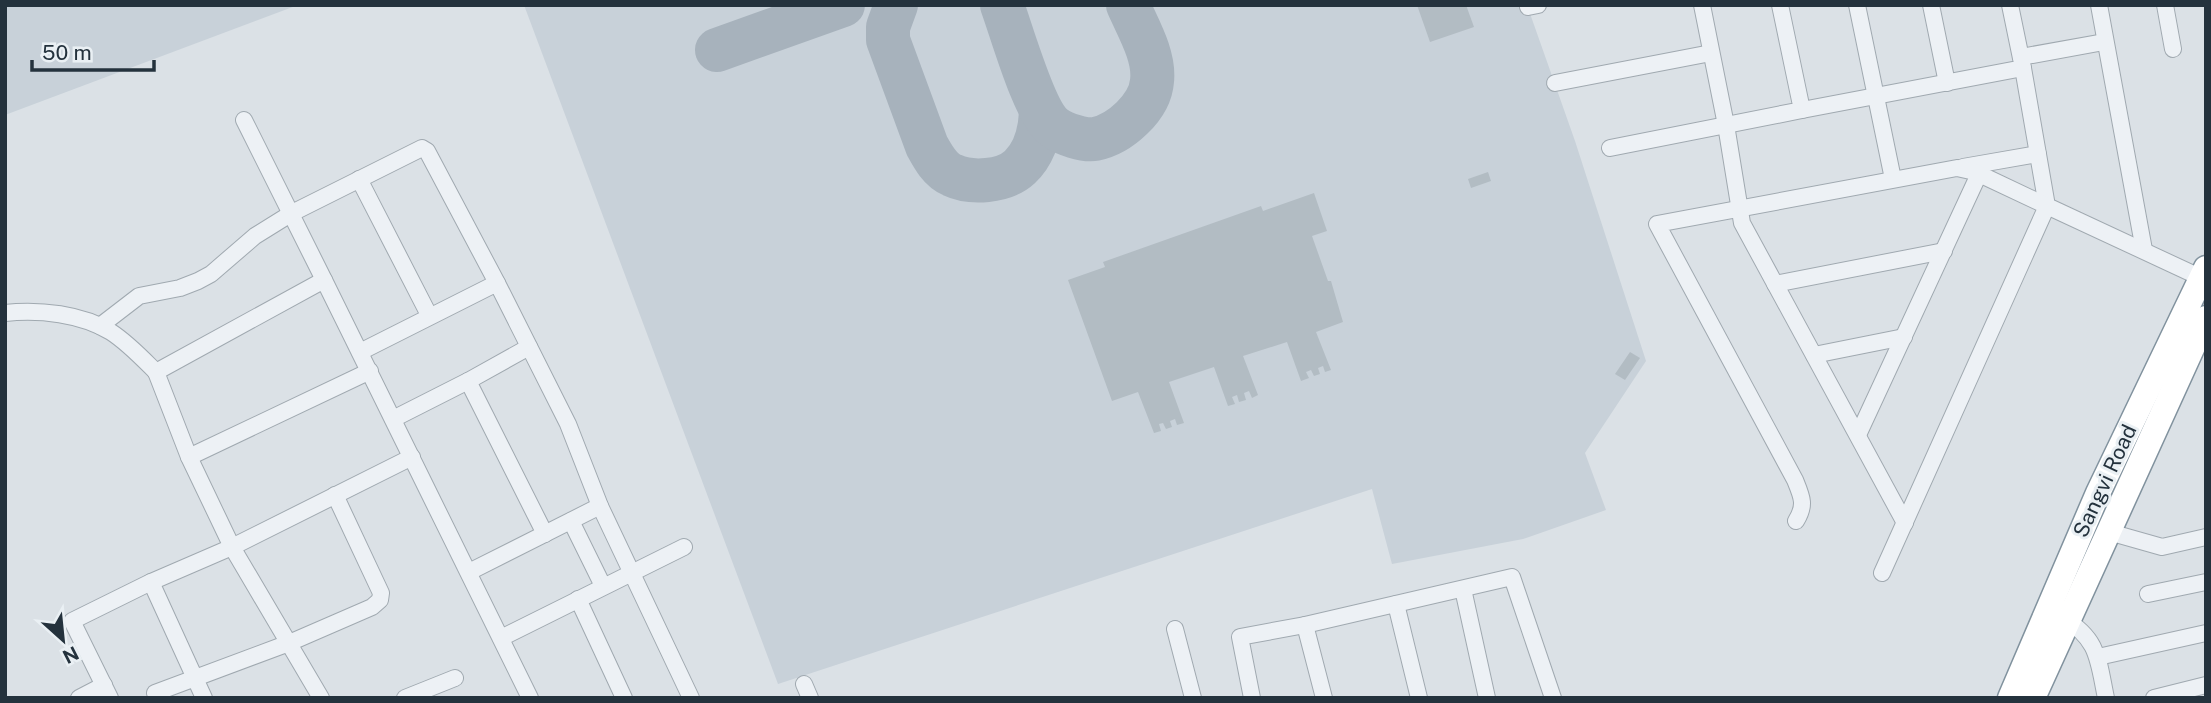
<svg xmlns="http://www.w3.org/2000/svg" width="2211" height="703" viewBox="0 0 2211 703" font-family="'Public Sans',sans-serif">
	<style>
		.built { fill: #c8d1d9 }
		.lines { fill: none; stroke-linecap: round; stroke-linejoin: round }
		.taxiway { stroke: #a7b2bc; stroke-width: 44 }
		.building { fill: #b2bcc3 }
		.minor-casing { stroke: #a0a9b0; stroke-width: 18 }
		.highway-casing { stroke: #81929e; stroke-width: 27 }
		.minor { stroke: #edf1f5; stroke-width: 16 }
		.highway { stroke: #fff; stroke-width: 24 }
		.labels { text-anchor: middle; stroke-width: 6; stroke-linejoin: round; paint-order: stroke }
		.street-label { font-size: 21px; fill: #24323d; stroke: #eaf0f4 }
	</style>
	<rect width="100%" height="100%" fill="#dbe1e6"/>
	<g class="built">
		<polygon points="5,5 298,5 5,115"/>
		<polygon points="524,5 1527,5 1575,141 1646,361 1585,453 1606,510 1523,539 1392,564 1372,489 778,684"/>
	</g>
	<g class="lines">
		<g class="taxiway">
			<path d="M896 5 888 27V40L927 146C933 157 940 170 952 175 971 184 1004 182 1020 167 1035 153 1040 132 1041 112"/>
			<path d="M1002 5C1012 32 1034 112 1054 127 1063 134 1085 141 1095 139 1120 134 1150 107 1152 81 1155 56 1138 28 1128 5"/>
			<polyline points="717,50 843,5"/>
		</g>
	</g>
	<g class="building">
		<polygon points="1417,5 1466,5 1474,27 1430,42"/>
		<polygon points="1488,172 1491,181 1471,188 1468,179"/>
		<polygon points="1314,193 1327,231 1312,236 1328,281 1331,281 1343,322 1316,332 1331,370 1325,372 1323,366 1318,368 1320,374 1314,376 1311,370 1306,372 1309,378 1301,381 1287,342 1243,356 1258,395 1252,398 1249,391 1244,393 1246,400 1239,402 1237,395 1232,397 1235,404 1228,406 1214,367 1169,382 1184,423 1177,425 1175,419 1170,421 1172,427 1166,429 1163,423 1159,424 1161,431 1154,433 1138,392 1112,401 1068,280 1105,267 1103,262 1261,206 1263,211"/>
		<polygon points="1630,352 1640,358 1625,380 1615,374"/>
	</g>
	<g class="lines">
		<defs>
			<g id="minor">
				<polyline points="1702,5 1726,125 1742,223 1905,523"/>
				<polyline points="1857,5 1893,179"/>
				<polyline points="1931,5 1947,83"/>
				<polyline points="2099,5 2144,250"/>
				<polyline points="2165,5 2173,49"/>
				<polyline points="1528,7 1538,5"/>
				<polyline points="2021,57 2104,42"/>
				<polyline points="2023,68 2047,206 2206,280"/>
				<polyline points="1555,83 1711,53"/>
				<polyline points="1802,110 2023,68 2010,5"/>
				<polyline points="244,120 324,280"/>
				<polyline points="1610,148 1802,110 1780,5"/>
				<polyline points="1963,167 2038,154"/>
				<polyline points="359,179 429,315"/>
				<polyline points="1775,284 1944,251"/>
				<path d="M5 313C39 309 82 314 111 332 128 343 142 358 156 372"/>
				<polyline points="100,326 139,296 180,288 198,281 211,274 255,236 292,213 422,148 427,151 497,283"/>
				<polyline points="360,352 497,283 568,424 600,506 691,698"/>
				<polyline points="1814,355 1904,337"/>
				<polyline points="468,381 545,534"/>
				<polyline points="393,419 468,381 529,347"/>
				<polyline points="1858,435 1979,174"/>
				<polyline points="189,457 370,371"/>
				<polyline points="571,521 603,586"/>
				<path d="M1796 521C1806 505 1802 497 1795 480L1657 224 1957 168 1975 172 2047 206 1882 573"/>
				<polyline points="2109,532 2162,547 2206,537"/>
				<polyline points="469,572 600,506"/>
				<polyline points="151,582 204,698"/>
				<polyline points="1463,589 1487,698"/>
				<polyline points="2148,594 2206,582"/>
				<polyline points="578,599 624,698"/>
				<polyline points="1396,604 1419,698"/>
				<path d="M2063 618C2099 639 2098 660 2106 698"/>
				<polyline points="1175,629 1193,698"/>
				<polyline points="501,638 684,547"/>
				<polyline points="2098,657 2206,633"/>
				<polyline points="804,684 810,698"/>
				<polyline points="155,693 289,643 372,607 380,600 381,593 335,495"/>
				<polyline points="79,698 104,685"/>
				<polyline points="110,698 72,621 151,582 232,547 412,457"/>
				<polyline points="321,698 232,547 189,457 156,372 324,280 530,698"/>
				<polyline points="405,698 455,678"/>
				<polyline points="1252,698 1240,637 1305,625"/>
				<polyline points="1324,698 1305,625 1512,577 1553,698"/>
				<polyline points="2154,698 2206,685"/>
			</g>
			<g id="highway">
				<polyline points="2010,698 2098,493 2206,268"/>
				<polyline points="2033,698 2206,318"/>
			</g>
		</defs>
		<use href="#minor" class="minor-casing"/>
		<use href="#highway" class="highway-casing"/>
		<use href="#minor" class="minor"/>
		<use href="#highway" class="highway"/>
	</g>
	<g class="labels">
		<g class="street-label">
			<text transform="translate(2105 481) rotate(-65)" y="7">Sangvi Road</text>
		</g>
	</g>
	<rect width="2211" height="703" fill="none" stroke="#24323d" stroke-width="14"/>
	<g transform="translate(63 640) rotate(153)" stroke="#eaf0f4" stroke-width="5" paint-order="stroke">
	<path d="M0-5L12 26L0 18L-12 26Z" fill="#24323d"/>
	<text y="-10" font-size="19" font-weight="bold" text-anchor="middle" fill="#24323d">N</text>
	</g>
	<path d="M32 60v10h122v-10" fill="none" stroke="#24323d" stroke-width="3.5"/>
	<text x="42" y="60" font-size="21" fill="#24323d" stroke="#eaf0f4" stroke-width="5" paint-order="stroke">50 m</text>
</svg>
